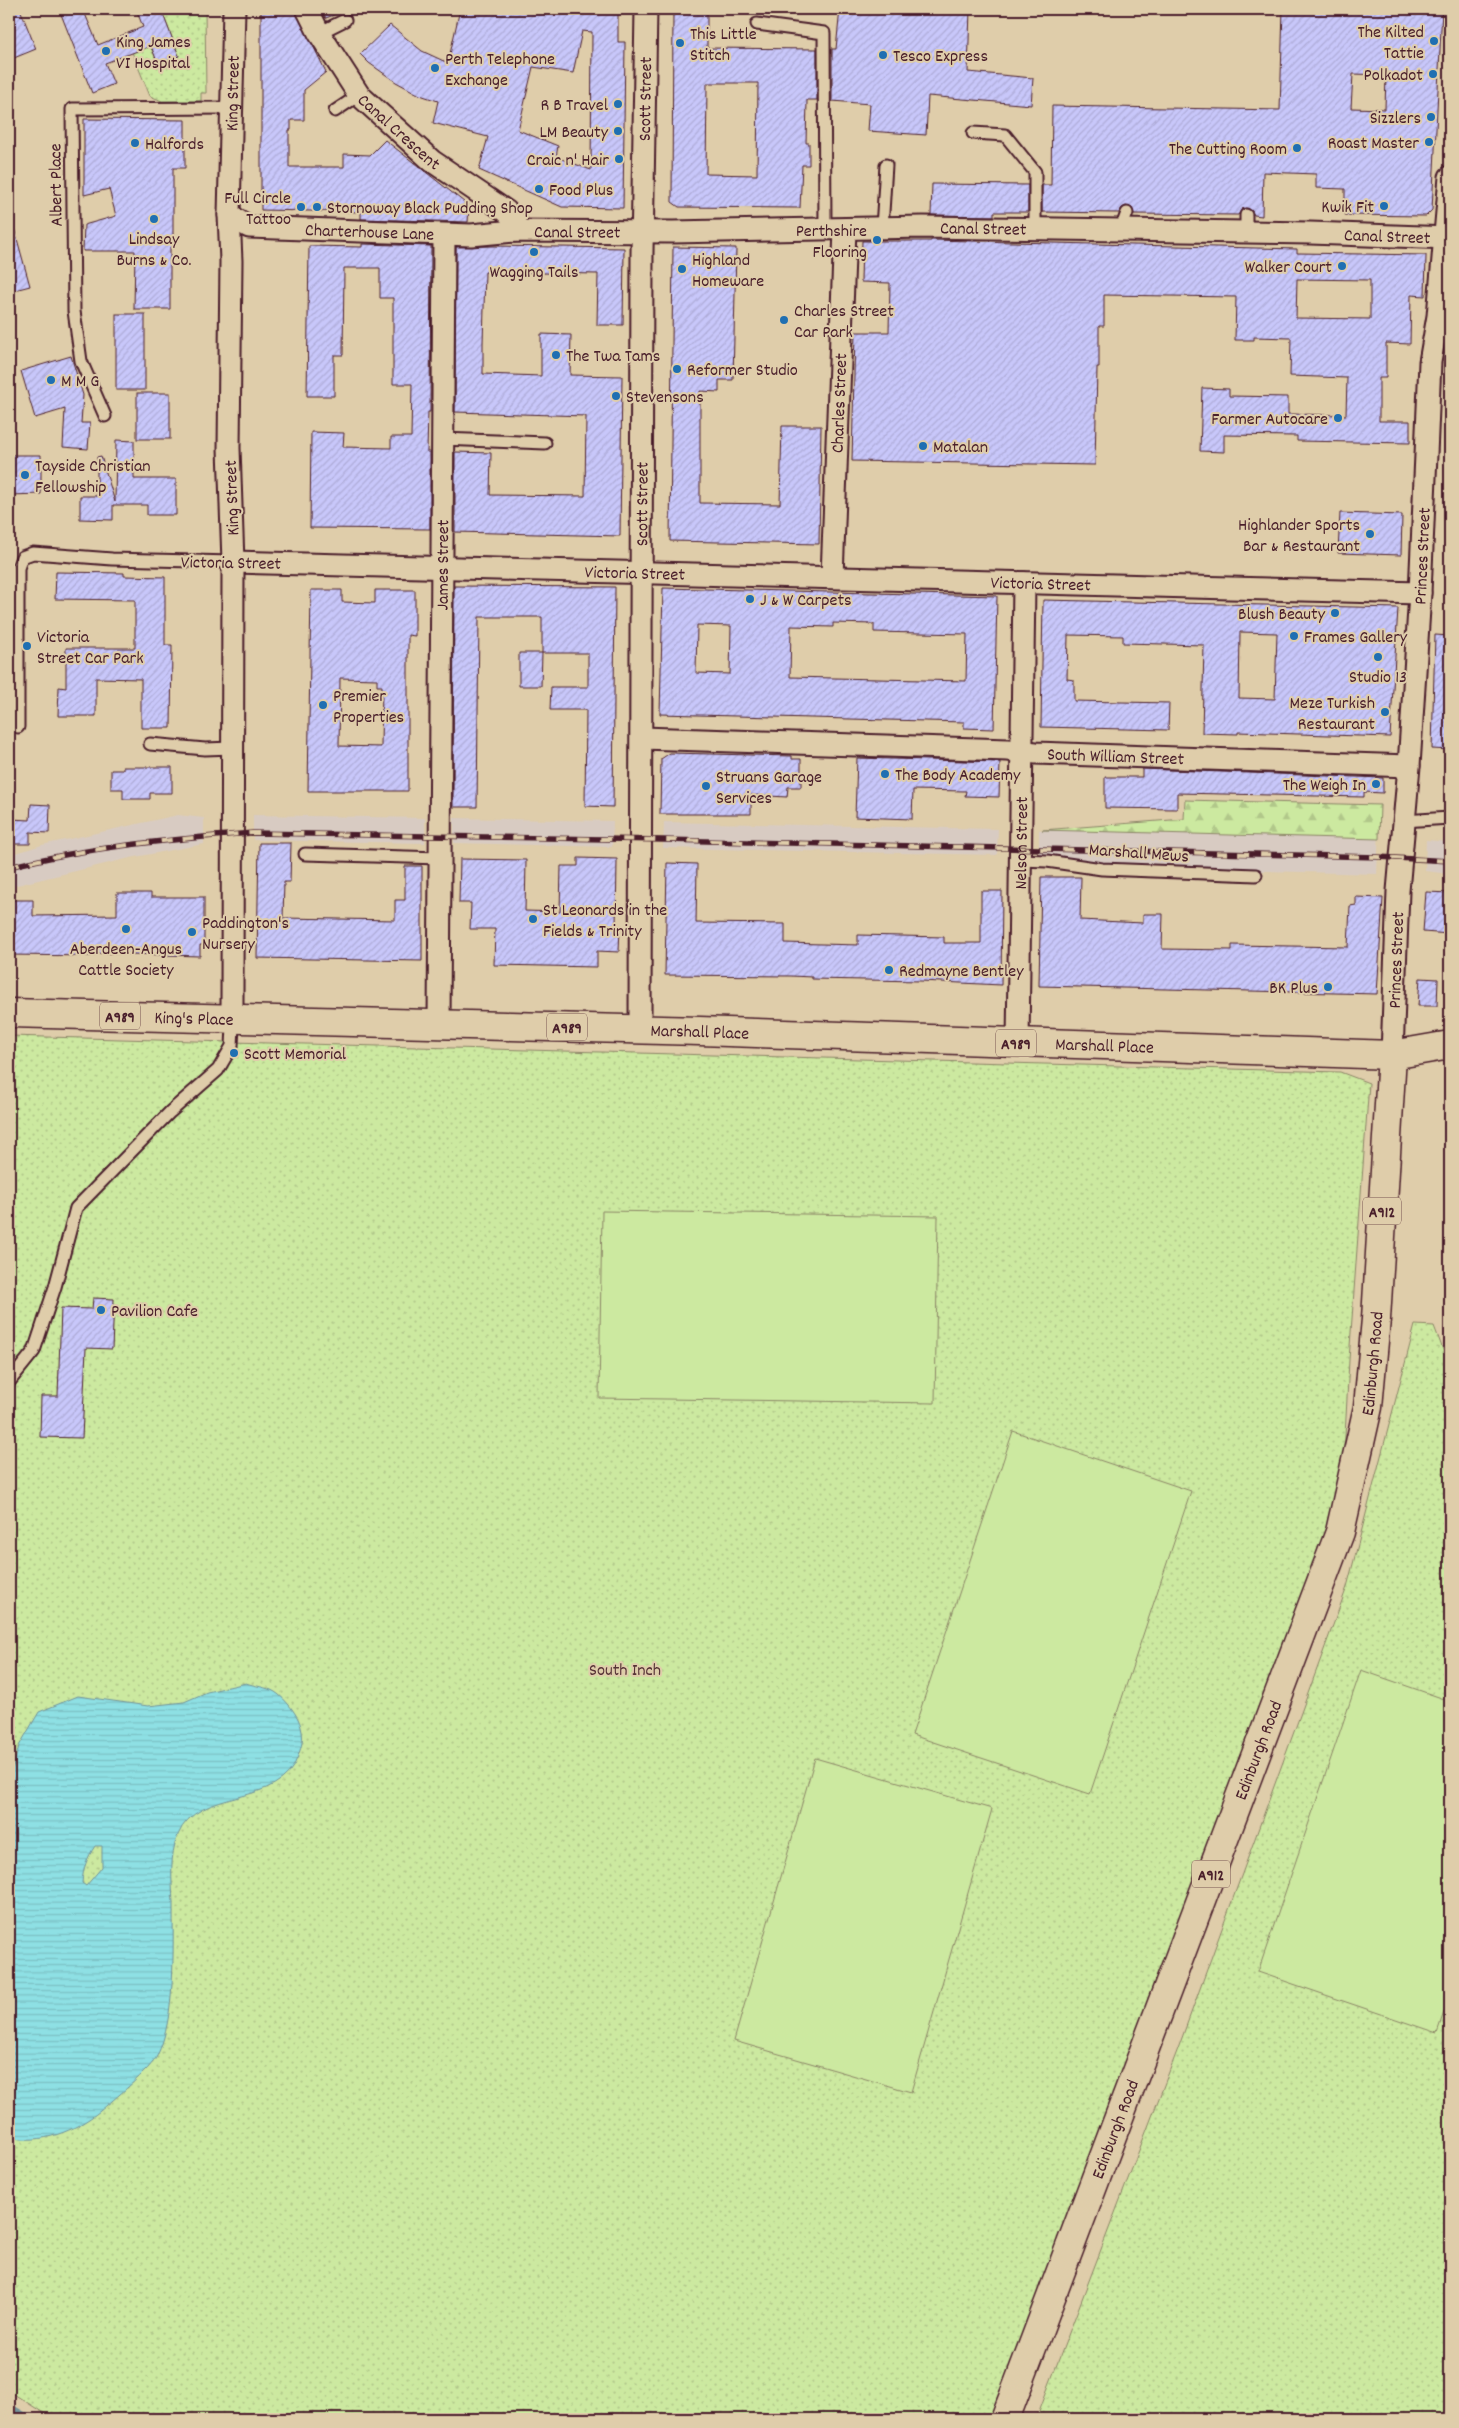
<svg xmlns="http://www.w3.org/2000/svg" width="1459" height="2428" viewBox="0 0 1459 2428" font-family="Dekko,sans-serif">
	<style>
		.built { fill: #d8cbc2 }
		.green { fill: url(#green-dots); stroke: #8b8466 }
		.forest { fill: url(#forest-firs); stroke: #8b8466 }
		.pitch { fill: #cce9a0; stroke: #8b8466 }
		.water { fill: url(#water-rules); stroke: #73939a; fill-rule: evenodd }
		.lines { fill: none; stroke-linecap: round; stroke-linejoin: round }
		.stream { stroke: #73939a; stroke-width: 6 }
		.building { fill: url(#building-hatch); stroke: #4a1f2b; fill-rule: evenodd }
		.service-casing { stroke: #4a1f2b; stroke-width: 15 }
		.minor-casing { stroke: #4a1f2b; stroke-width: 25 }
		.primary-casing { stroke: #4a1f2b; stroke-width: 31 }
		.service { stroke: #dfcdaa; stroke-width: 11 }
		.minor { stroke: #dfcdaa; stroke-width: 21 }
		.primary { stroke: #dfcdaa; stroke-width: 28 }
		.rail-casing { stroke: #4a1f2b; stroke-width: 5.5 }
		.rail { stroke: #dfcdaa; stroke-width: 4; stroke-dasharray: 11; stroke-linecap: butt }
		.poi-dot { fill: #1f6fb2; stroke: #dfcdaa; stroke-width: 2 }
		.labels { text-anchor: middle; stroke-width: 4; stroke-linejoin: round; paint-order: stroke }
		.shield { fill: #dfcdaa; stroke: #775351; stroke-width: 1 }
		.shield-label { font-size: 16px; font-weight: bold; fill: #4a1f2b }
		.poi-label { font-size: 18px; fill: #4a1f2b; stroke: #dfcdaa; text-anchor: start }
		.street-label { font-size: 18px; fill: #4a1f2b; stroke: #dfcdaa }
		.park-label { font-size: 18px; fill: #573337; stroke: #dfcdaa }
	</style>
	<defs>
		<pattern id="green-dots" width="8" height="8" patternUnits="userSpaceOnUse" patternTransform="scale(1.25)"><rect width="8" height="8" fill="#cce9a0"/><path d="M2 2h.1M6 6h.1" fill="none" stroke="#b1c78a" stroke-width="1.8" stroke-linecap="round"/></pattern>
		<pattern id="forest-firs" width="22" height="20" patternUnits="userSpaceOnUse" patternTransform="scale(1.25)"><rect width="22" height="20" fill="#cce9a0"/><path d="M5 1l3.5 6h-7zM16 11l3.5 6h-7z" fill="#b1c78a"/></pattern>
		<pattern id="water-rules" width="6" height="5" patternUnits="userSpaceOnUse" patternTransform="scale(1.25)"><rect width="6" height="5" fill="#8ee0e4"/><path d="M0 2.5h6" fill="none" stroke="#7cc0c4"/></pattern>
		<pattern id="building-hatch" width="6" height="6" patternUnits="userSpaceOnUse" patternTransform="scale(1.25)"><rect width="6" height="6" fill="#c8c7fa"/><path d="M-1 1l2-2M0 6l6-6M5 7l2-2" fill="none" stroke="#adaad6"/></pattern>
	</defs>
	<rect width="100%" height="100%" fill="#dfcdaa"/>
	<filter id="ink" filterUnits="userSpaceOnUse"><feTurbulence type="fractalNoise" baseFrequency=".02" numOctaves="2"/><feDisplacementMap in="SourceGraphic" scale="10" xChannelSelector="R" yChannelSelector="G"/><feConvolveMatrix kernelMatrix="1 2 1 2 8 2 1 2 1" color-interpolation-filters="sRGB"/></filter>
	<g filter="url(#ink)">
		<g class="built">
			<polygon points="1185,800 1380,805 1377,874 1115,867 1039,856 1039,830 1184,819"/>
			<polygon points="178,815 204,818 204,844 130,858 9,887 9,855 42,845"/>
			<polygon points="253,815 425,818 425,843 253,840"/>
			<polygon points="454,818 613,821 612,847 454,843"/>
			<polygon points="664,822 998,829 997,855 663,848"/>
			<polygon points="1426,840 1450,842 1450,874 1425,871"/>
		</g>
		<g class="green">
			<polygon points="161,9 205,9 206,93 201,93 201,101 162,101 150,96 132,52 150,46 159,64 179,56"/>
			<polygon points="9,1036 1340,1072 1369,1083 1349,1360 1340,1532 993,2419 53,2419 9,2391"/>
			<polygon points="1415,1325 1434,1326 1450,1368 1450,2419 1036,2419 1179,2046 1347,1587"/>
		</g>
		<polygon class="forest" points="1185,800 1380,805 1379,839 1042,830 1184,819"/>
		<g class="pitch">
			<polygon points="602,1211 938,1216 935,1403 599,1398"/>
			<polygon points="1013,1431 1191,1491 1090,1794 912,1735"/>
			<polygon points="1361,1670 1450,1701 1450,1994 1437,2033 1258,1972"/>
			<polygon points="815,1758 992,1809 911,2092 734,2041"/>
		</g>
		<path class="water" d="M246 1683C254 1686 267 1687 275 1692 285 1698 299 1716 301 1727 304 1739 302 1745 298 1756 281 1809 197 1786 178 1835 169 1856 172 1881 173 1903 173 1946 176 2018 157 2056 151 2069 112 2101 100 2111 75 2131 41 2145 9 2137V1781L19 1746 39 1712 78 1696 148 1706 184 1702 207 1692ZM95 1846H102V1867L86 1886 82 1883C83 1868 87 1858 95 1846Z"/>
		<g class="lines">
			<polyline class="stream" points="9,2406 31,2419"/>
		</g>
		<g class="building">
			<polygon points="9,9 20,9 36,49 9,60"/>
			<polygon points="59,9 83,9 98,45 143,27 136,9 161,9 179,56 158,64 151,46 105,63 114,84 92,93"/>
			<polygon points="261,9 295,9 326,72 304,90 304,120 291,120 291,130 289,130 289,167 344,167 344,154 370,155 385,140 469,206 468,222 361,219 361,212 261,210"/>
			<polygon points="321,9 347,9 347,10 326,18"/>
			<path d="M460 9H618V42H625L623 208 562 207 479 170 488 137 433 123 438 101 420 95 396 82 369 63 360 54 390 25 422 51 448 63ZM582 31 592 32 591 170 556 157 558 146 518 130 533 67 573 73Z"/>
			<path d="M673 9H707V48L817 49V100H807L806 143H809V165H802L800 208 679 207 672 202ZM707 83H758L757 175 706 174Z"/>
			<polygon points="840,9 970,9 968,72 1033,78 1031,105 928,96 926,135 868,131 870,104 832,101 832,49 836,49"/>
			<path d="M1283 9H1442L1432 210 1426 216 1345 215V189L1316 188V174L1263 172 1262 216 1254 215 1252 211 1246 208 1242 209 1238 215 1134 214 1132 208 1126 206 1122 208 1119 213 1042 212V185H1051L1052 106 1280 110ZM1353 74 1386 75 1385 109 1351 108Z"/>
			<polygon points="84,119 185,120 185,168 173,168 173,247 170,247 170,309 134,309 135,251 83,251 84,225 116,216 109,189 84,195"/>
			<polygon points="932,184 1028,185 1028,212 994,212 994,216 931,215"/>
			<polygon points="9,228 14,228 30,286 11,291 9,281"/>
			<path d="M931 240 1297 249V253L1426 255 1425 296 1411 295 1410 344 1386 343V378H1379V421H1410V443L1297 441V436L1224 435V452L1200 451 1202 388 1229 389V396L1288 397V414L1346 415 1347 378 1290 376 1291 338 1254 337V340H1235L1236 297 1104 295V326H1099V367H1097L1095 465 852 461 855 332H889L890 283 861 282 862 241H931ZM1297 279 1370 280V319L1296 318Z"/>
			<polygon points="362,244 431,246 430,412 428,412 427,452 430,452 430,529 310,528 311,432 344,433 343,447 391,448 391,437 411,437 412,384 393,384 393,298 380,298 380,268 344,268 343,355 334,355 334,396 307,396 309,246 362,247"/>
			<polygon points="493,246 624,248 623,325 597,325 598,274 485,272 483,343 483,374 541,376 541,334 571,335 570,375 622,376 620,536 455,532 455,452 491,453 490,495 585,496 586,416 455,412 456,247"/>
			<polygon points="673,247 736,248 733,380 719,380 719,392 700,391 700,503 780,504 782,426 821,426 819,544 670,541"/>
			<rect x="116" y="314" width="29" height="76"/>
			<polygon points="71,356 83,395 81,423 90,423 88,449 63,447 65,409 35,418 21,371"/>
			<rect x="137" y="393" width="33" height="46"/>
			<polygon points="116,440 134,441 134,479 176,479 176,515 147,515 147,505 113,505 113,520 80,519 80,496 97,496 97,457 101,456 115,502"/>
			<polygon points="9,455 41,455 41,494 9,495"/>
			<polygon points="1340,513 1402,515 1401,555 1338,553"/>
			<polygon points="56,572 124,573 124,576 165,577 165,645 172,645 171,728 141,728 141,679 96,678 96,716 58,716 59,687 66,688 66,648 135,648 135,600 55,599"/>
			<polygon points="454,586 615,587 613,807 585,806 586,710 550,710 551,687 588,687 588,653 542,653 542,617 479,617 477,807 453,807"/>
			<path d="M663 588 997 596 994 729 964 728V722L660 714ZM833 623 874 624V632L967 634 966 681 790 677 791 626 833 627ZM697 625 731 626 730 674 696 673Z"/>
			<path d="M311 590H342V602L375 603V590H415V636L408 635V791H308ZM340 678 377 679V686H382L381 747 339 746Z"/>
			<path d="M1043 600 1398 608 1390 737 1238 732V734L1202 733 1204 645 1123 643V636L1068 635 1067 679 1074 680V701L1169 703 1168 730 1041 727ZM1240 632 1277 633 1275 699 1239 698Z"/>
			<polygon points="1435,635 1450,636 1450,750 1432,749"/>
			<polygon points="519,653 542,653 541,686 519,686"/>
			<polygon points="670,753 792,756 792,759 801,759 801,787 788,787 787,797 751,795 751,814 660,814 661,759"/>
			<polygon points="857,758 1000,762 999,797 965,796 966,791 913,790 912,819 855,817"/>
			<polygon points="123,767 172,767 172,793 150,793 150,799 123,799 123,789 111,789 111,770 123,770"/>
			<polygon points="1142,769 1383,778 1383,793 1364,792 1364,797 1177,793 1177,809 1105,808 1105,777 1142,777"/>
			<polygon points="31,804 50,805 49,833 30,832 30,844 9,844 10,819 30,820"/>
			<polygon points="259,843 291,843 290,882 284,882 283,918 395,920 395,900 405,900 405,866 422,866 422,961 257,958"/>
			<polygon points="578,858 617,859 616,926 620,926 619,952 597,951 597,967 494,965 495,929 470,929 471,903 459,903 460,859 526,860 525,911 560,912 561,866 578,866"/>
			<polygon points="667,863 697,864 696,923 785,924 785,943 858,945 858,935 944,937 944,943 981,943 981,891 1002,891 1001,985 921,981 812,979 812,977 791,976 665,975"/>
			<polygon points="1041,877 1081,877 1080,920 1143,923 1143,914 1163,914 1162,949 1232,950 1232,945 1348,947 1350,906 1356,905 1356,897 1383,898 1377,994 1039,986"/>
			<polygon points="1426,892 1450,893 1450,934 1423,932"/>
			<polygon points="117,893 151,893 151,897 204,897 204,945 200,945 200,956 94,953 94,956 9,955 9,915 12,915 12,900 33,900 33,916 117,915"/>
			<polygon points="1420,978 1438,979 1437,1006 1418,1006"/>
			<polygon points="93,1298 114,1299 112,1349 86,1348 82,1438 40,1437 41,1396 58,1396 61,1308 92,1309"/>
		</g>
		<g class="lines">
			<defs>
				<g id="service">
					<polyline points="757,24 824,33 825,230"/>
					<polyline points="319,33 345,20"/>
					<polyline points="335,111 359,95"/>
					<polyline points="973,133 1005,135 1035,172 1035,228"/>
					<polyline points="882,228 886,165"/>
					<polyline points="1121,229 1127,213"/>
					<polyline points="1246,233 1246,215"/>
					<polyline points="105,416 81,361 74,311 72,109 233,108"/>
					<polyline points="442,439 545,443"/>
					<polyline points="18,727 18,568 22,557 33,553 112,559 233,562"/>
					<polyline points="150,744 205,749 232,748"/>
					<polyline points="1403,821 1450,818"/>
					<polyline points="305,854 440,858"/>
					<polyline points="1021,860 1047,861 1102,869 1256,875"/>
					<polyline points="9,1382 34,1351 55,1287 76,1208 170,1112 218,1070 232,1046 233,1026 231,1019"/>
				</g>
				<g id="minor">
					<path id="s1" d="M307 9 319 33 359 95 432 161 506 211 515 220 514 231"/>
					<path id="s2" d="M229 215 249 227 471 235 514 231 673 232 923 227 1310 233 1450 238"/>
					<path id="s3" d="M233 562 1420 593"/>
					<path id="s4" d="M832 577 845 229"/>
					<path id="s5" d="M642 738 1008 750 1036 753 1409 766"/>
					<path id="s6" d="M230 1018 232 1006 233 562 229 448 231 261 229 215 234 9"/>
					<path id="s7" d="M439 1024 444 235"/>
					<path id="s8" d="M640 1030 642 252 646 9"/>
					<path id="s9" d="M1018 1043 1024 583"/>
					<path id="s10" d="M1392 1055 1398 891 1409 766 1420 593 1430 362 1438 316 1450 177"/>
				</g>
				<g id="primary">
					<path id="s11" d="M9 1013 700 1031 1392 1055 1450 1045"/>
					<path id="s12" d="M1005 2419 1340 1532 1368 1407 1376 1319 1392 1055"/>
				</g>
			</defs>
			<use href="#service" class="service-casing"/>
			<use href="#minor" class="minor-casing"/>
			<use href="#primary" class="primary-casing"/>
			<use href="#service" class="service"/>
			<use href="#minor" class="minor"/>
			<use href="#primary" class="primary"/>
			<defs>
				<path id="rail" d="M9 867C88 847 172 839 253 833L664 840 1378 857 1450 861"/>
			</defs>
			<use href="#rail" class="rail-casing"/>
			<use href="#rail" class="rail"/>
		</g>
	</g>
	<g class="poi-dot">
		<circle cx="1434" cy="41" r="5"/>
		<circle cx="680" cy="43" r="5"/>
		<circle cx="106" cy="51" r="5"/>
		<circle cx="883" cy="55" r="5"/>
		<circle cx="435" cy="68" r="5"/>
		<circle cx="1433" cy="74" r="5"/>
		<circle cx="618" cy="104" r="5"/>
		<circle cx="1431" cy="117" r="5"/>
		<circle cx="618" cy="131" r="5"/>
		<circle cx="1429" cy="142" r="5"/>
		<circle cx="135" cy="143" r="5"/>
		<circle cx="1297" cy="148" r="5"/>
		<circle cx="619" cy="159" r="5"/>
		<circle cx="539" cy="189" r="5"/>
		<circle cx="1384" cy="206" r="5"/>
		<circle cx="301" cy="207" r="5"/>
		<circle cx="317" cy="207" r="5"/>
		<circle cx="154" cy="219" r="5"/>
		<circle cx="877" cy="240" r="5"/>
		<circle cx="534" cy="252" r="5"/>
		<circle cx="1342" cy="266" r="5"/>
		<circle cx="682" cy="269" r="5"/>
		<circle cx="784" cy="320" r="5"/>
		<circle cx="556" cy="355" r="5"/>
		<circle cx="677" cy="369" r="5"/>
		<circle cx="51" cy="380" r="5"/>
		<circle cx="616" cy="396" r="5"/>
		<circle cx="1338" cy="418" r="5"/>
		<circle cx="923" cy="446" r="5"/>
		<circle cx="25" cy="475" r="5"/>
		<circle cx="1370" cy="534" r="5"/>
		<circle cx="750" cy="599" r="5"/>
		<circle cx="1335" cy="613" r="5"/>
		<circle cx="1294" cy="636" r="5"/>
		<circle cx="27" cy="646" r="5"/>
		<circle cx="1378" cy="657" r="5"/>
		<circle cx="323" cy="705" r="5"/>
		<circle cx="1385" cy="712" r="5"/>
		<circle cx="885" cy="774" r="5"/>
		<circle cx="1376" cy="784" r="5"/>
		<circle cx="706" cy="786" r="5"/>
		<circle cx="533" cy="919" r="5"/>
		<circle cx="126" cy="929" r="5"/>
		<circle cx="192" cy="932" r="5"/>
		<circle cx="889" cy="970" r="5"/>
		<circle cx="1328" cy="987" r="5"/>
		<circle cx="234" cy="1053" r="5"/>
		<circle cx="101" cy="1310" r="5"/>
	</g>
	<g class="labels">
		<g class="shield">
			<rect x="100" y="1002.5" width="40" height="27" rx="4"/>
			<rect x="547" y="1013.5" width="40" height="27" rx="4"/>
			<rect x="996" y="1029.5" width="40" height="27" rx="4"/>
			<rect x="1363" y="1197.5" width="38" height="27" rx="4"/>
			<rect x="1192" y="1860.5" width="38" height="27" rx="4"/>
		</g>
		<g class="shield-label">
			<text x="120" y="1022">A989</text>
			<text x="567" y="1033">A989</text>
			<text x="1016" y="1049">A989</text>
			<text x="1382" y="1217">A912</text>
			<text x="1211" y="1880">A912</text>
		</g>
		<g class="poi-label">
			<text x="1424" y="37" text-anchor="end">The Kilted<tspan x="1424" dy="21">Tattie</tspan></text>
			<text x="690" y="39">This Little<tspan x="690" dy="21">Stitch</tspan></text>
			<text x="116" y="47">King James<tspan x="116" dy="21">VI Hospital</tspan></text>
			<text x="893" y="61">Tesco Express</text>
			<text x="445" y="64">Perth Telephone<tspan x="445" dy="21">Exchange</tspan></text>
			<text x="1423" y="80" text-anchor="end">Polkadot</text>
			<text x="608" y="110" text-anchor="end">R B Travel</text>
			<text x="1421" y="123" text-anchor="end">Sizzlers</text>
			<text x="608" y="137" text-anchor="end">LM Beauty</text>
			<text x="1419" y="148" text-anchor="end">Roast Master</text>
			<text x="145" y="149">Halfords</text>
			<text x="1287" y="154" text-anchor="end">The Cutting Room</text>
			<text x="609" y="165" text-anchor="end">Craic n' Hair</text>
			<text x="549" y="195">Food Plus</text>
			<text x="291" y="203" text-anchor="end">Full Circle<tspan x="291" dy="21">Tattoo</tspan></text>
			<text x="1374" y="212" text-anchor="end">Kwik Fit</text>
			<text x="327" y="213">Stornoway Black Pudding Shop</text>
			<text x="867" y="236" text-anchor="end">Perthshire<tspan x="867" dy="21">Flooring</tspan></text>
			<text x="154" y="244" text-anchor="middle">Lindsay<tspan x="154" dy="21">Burns &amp; Co.</tspan></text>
			<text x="692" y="265">Highland<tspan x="692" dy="21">Homeware</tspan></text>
			<text x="1332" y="272" text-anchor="end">Walker Court</text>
			<text x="534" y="277" text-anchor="middle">Wagging Tails</text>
			<text x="794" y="316">Charles Street<tspan x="794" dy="21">Car Park</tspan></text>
			<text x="566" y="361">The Twa Tams</text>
			<text x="687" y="375">Reformer Studio</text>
			<text x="61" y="386">M M G</text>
			<text x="626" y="402">Stevensons</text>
			<text x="1328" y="424" text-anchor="end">Farmer Autocare</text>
			<text x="933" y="452">Matalan</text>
			<text x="35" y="471">Tayside Christian<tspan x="35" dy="21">Fellowship</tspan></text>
			<text x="1360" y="530" text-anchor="end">Highlander Sports<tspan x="1360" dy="21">Bar &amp; Restaurant</tspan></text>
			<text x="760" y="605">J &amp; W Carpets</text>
			<text x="1325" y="619" text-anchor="end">Blush Beauty</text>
			<text x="37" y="642">Victoria<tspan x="37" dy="21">Street Car Park</tspan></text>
			<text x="1304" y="642">Frames Gallery</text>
			<text x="1378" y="682" text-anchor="middle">Studio 13</text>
			<text x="333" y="701">Premier<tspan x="333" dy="21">Properties</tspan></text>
			<text x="1375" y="708" text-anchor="end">Meze Turkish<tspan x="1375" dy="21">Restaurant</tspan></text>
			<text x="895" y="780">The Body Academy</text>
			<text x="716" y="782">Struans Garage<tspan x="716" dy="21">Services</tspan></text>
			<text x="1366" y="790" text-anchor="end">The Weigh In</text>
			<text x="543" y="915">St Leonards in the<tspan x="543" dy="21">Fields &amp; Trinity</tspan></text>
			<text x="202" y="928">Paddington's<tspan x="202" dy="21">Nursery</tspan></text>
			<text x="126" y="954" text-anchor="middle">Aberdeen-Angus<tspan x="126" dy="21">Cattle Society</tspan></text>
			<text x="899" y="976">Redmayne Bentley</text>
			<text x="1318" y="993" text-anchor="end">BK Plus</text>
			<text x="244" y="1059">Scott Memorial</text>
			<text x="111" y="1316">Pavilion Cafe</text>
		</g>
		<g class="street-label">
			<text dy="6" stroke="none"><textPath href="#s6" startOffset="925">King Street</textPath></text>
			<text dy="6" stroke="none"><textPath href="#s8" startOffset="931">Scott Street</textPath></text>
			<text dy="6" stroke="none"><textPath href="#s1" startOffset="155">Canal Crescent</textPath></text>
			<text transform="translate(55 185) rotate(-91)" y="6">Albert Place</text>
			<text dy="6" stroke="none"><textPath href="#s2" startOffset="758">Canal Street</textPath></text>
			<text dy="6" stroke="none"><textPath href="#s2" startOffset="352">Canal Street</textPath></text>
			<text dy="6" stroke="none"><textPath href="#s2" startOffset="144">Charterhouse Lane</textPath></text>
			<text dy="6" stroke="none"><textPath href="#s2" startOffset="1162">Canal Street</textPath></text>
			<text dy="6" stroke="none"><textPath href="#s4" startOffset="174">Charles Street</textPath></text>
			<text transform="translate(231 498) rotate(-92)" y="6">King Street</text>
			<text dy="6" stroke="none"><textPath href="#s8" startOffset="526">Scott Street</textPath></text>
			<text dy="6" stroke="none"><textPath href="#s10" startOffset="500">Princes Street</textPath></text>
			<text transform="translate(231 562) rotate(1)" y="6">Victoria Street</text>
			<text dy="6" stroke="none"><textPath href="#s7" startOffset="459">James Street</textPath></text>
			<text dy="6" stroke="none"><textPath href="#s3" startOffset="402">Victoria Street</textPath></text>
			<text dy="6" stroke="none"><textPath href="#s3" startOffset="808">Victoria Street</textPath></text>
			<text dy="6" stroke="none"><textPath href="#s5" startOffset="474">South William Street</textPath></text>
			<text dy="6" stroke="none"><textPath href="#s9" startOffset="200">Nelson Street</textPath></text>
			<text transform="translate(1139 852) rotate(4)" y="6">Marshall Mews</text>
			<text dy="6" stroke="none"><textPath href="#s10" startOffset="95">Princes Street</textPath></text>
			<text dy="6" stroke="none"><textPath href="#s11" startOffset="185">King's Place</textPath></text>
			<text dy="6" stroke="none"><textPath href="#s11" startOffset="691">Marshall Place</textPath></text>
			<text dy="6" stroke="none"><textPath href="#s11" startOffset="1096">Marshall Place</textPath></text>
			<text dy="6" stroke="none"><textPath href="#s12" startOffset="1120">Edinburgh Road</textPath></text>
			<text dy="6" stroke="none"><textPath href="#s12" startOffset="715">Edinburgh Road</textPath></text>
			<text dy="6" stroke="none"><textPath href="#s12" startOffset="310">Edinburgh Road</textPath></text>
		</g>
		<g class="park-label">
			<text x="625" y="1675">South Inch</text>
		</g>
	</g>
	<rect width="1459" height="2428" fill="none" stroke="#dfcdaa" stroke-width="30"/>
	<rect x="15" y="15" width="1429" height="2398" fill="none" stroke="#4a1f2b" stroke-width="2" filter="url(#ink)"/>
</svg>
